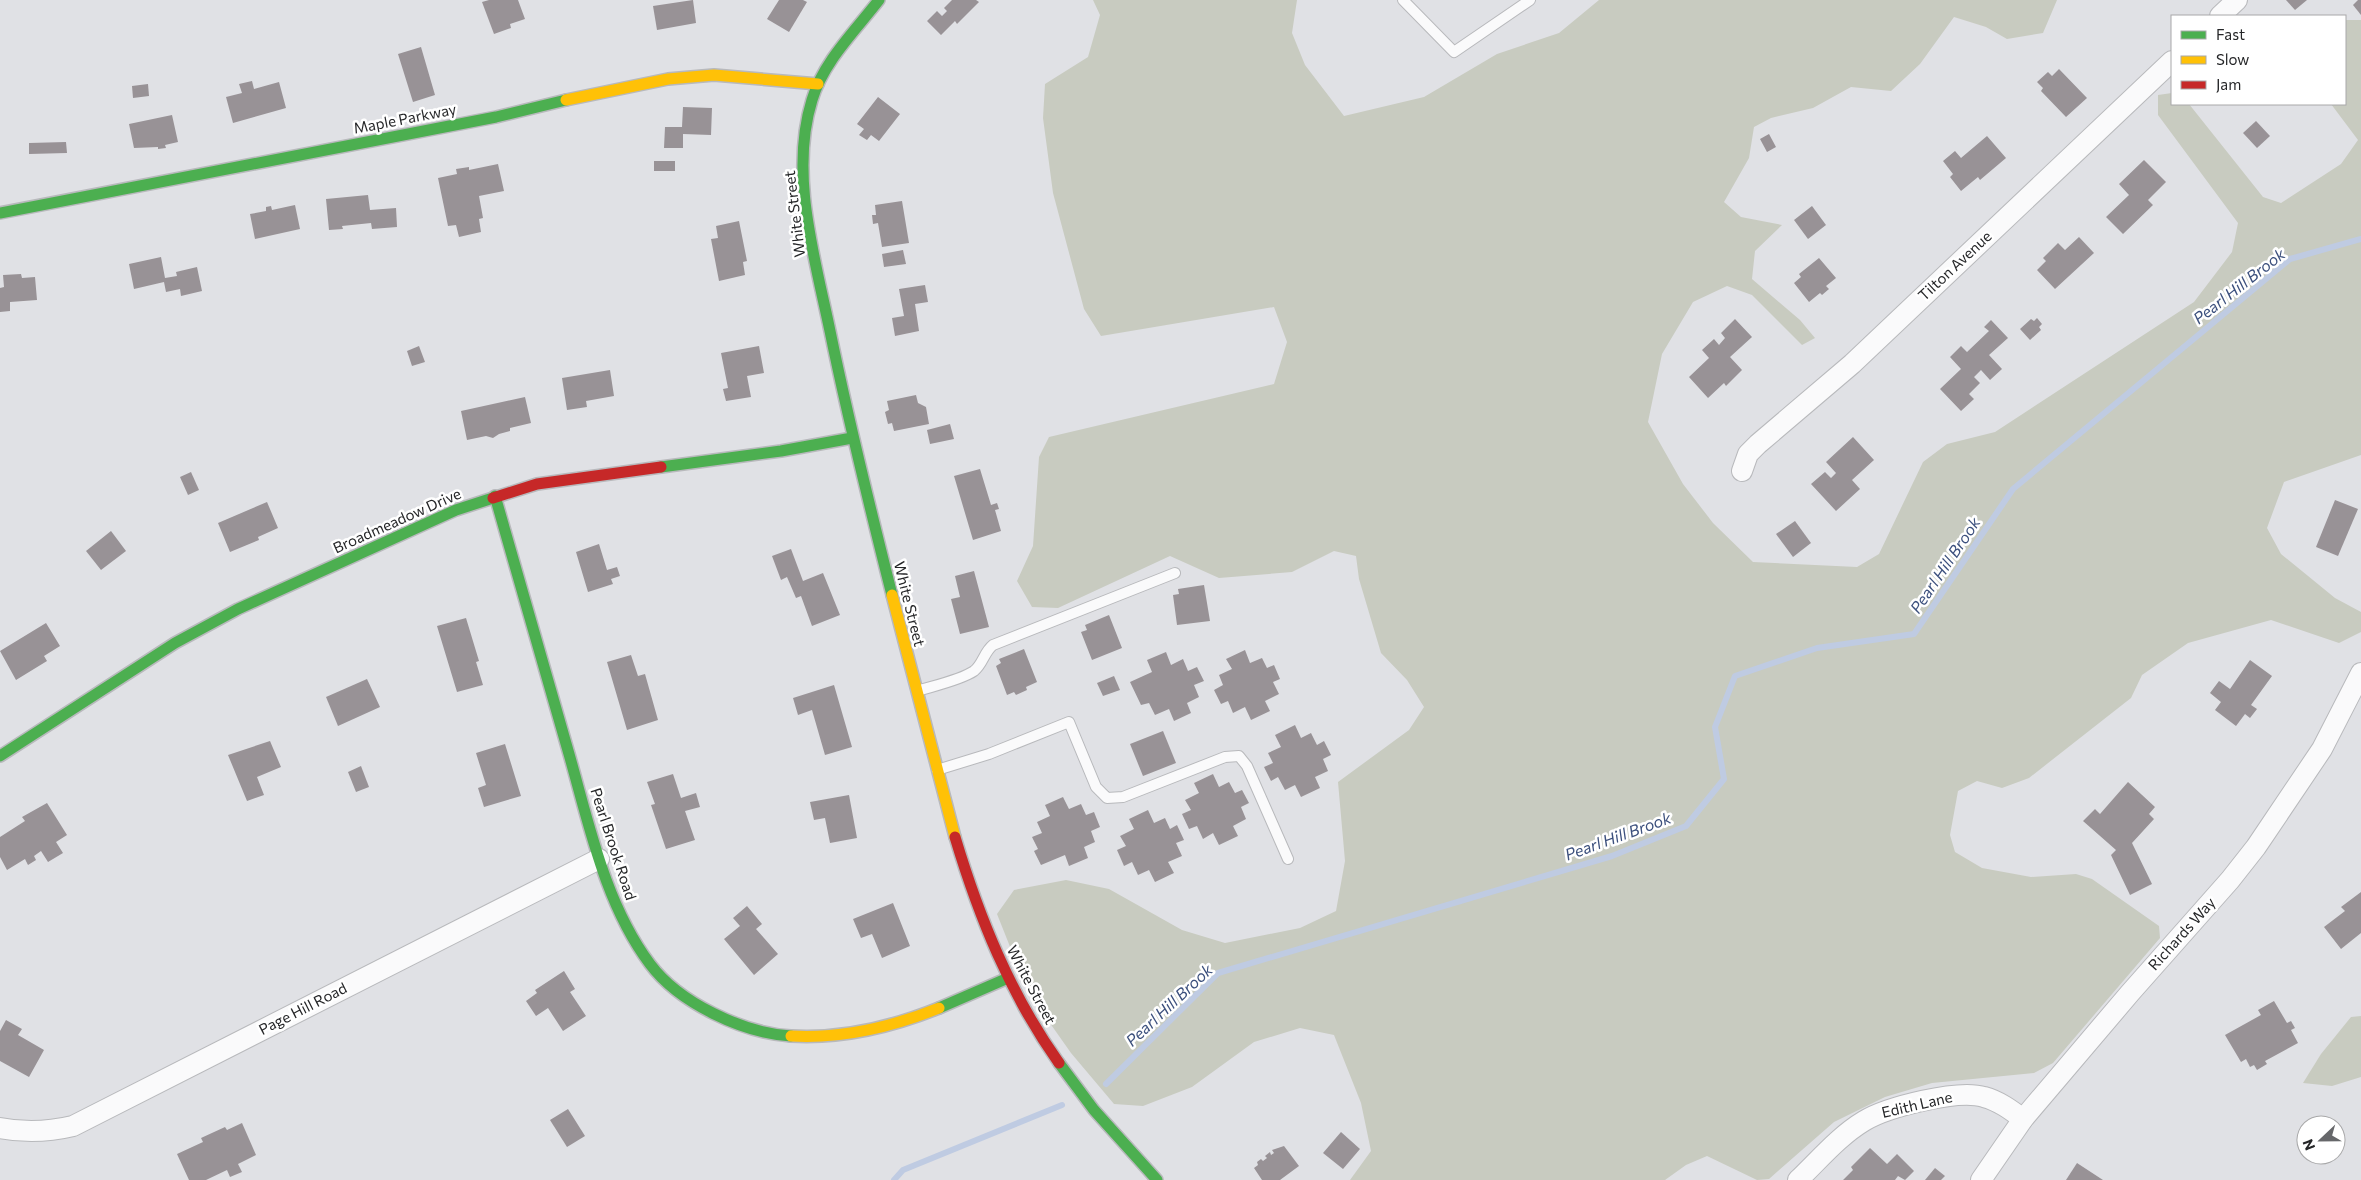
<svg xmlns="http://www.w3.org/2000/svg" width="2361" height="1180" viewBox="0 0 2361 1180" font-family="Commissioner,sans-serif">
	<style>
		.green { fill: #c8cbc0 }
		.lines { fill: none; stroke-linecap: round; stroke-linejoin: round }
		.stream { stroke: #bfcbe2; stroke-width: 6 }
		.building { fill: #989296 }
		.lane-casing { stroke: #b8b9bc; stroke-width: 12 }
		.street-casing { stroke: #b8b9bc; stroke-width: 22 }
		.fast-casing { stroke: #b8b9bc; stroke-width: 14 }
		.slow-casing { stroke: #b8b9bc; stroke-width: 14 }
		.jam-casing { stroke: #b8b9bc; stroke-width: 14 }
		.lane { stroke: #fafafb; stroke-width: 10 }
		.street { stroke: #fafafb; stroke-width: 20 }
		.fast { stroke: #4caf50; stroke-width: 11 }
		.slow { stroke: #ffc107; stroke-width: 11 }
		.jam { stroke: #c62828; stroke-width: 11 }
		.labels { text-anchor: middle; stroke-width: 5; stroke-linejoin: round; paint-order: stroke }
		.street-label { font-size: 15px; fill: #252628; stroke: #fff }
		.water-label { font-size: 16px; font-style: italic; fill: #3c507d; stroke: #fff }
	</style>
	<rect width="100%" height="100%" fill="#e0e1e5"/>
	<g class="green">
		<polygon points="1093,0 1297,0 1292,33 1305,65 1344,116 1424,97 1497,54 1559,33 1599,0 2057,0 2043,33 2007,39 1986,27 1954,17 1920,64 1891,91 1851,87 1813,108 1771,118 1754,127 1749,158 1724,202 1741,217 1782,225 1755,251 1752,279 1800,320 1815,338 1802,345 1752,295 1727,286 1693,302 1662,354 1648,422 1683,484 1713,523 1753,562 1857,567 1879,554 1923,462 1947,444 1995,432 2194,302 2232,252 2238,223 2158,115 2158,95 2172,93 2172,104 2189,104 2263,197 2281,203 2341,164 2358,140 2331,104 2345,104 2345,20 2361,20 2361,455 2284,482 2267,528 2281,554 2335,598 2361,612 2361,632 2339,643 2271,620 2188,643 2142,675 2131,698 2029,778 2002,788 1977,781 1958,791 1950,835 1955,852 1982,868 2031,877 2076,874 2092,879 2159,926 2160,938 2053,1063 2034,1073 1932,1083 1885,1097 1834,1122 1769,1179 1757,1180 1707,1156 1686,1165 1665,1180 1350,1180 1371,1151 1361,1103 1334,1035 1300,1028 1254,1042 1192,1087 1143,1106 1114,1104 1071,1053 1028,992 997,914 1014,890 1066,880 1109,889 1182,930 1225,943 1300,928 1336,911 1345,861 1338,782 1409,730 1424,707 1407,680 1381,653 1359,579 1356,556 1334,551 1292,572 1219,578 1170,556 1058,608 1032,607 1017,581 1033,546 1039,457 1049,437 1274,384 1287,342 1274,307 1101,336 1084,309 1053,193 1043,118 1045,84 1088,57 1100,15"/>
		<polygon points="2361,1016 2361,1077 2332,1086 2303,1083 2321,1054 2351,1017"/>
	</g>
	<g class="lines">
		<g class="stream">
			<polyline points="1106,1084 1218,973 1612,856 1686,826 1724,779 1715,727 1735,676 1817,648 1914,634 2013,489 2290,259 2361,239"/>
			<polyline points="894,1180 903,1170 1062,1105"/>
		</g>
	</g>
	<g class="building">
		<polygon points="489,0 518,0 525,19 510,24 511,28 494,34 482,2"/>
		<polygon points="693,0 696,23 657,30 653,6"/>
		<polygon points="779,0 803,0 807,2 789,32 767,19"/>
		<polygon points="952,0 976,0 979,2 957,24 955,21 941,35 927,21 937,11 942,16 947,11 944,8"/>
		<polygon points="2286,0 2307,0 2295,10"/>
		<polygon points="2358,0 2361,0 2361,15 2353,5"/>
		<polygon points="421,47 435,95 413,102 398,54"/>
		<polygon points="2059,69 2087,98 2066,117 2041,91 2043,88 2037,82 2048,72 2052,76"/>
		<polygon points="252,81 254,89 279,82 286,108 233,123 226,97 242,93 239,84"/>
		<polygon points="148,84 149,96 133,98 132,86"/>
		<polygon points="878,97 900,114 879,141 871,135 867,140 859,135 864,129 857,124"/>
		<polygon points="683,107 712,108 711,135 683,134 683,148 664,148 665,127 682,127"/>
		<polygon points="172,115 178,142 165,145 166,148 158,149 158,147 134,148 129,124"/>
		<polygon points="2256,121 2270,136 2257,148 2243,133"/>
		<polygon points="1769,134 1776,147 1767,152 1760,139"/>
		<polygon points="1987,136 2006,158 1980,180 1978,177 1961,191 1950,177 1953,174 1943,161 1955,151 1961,158"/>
		<polygon points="66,142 67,153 29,154 29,143"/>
		<polygon points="2144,160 2166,182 2148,200 2153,205 2123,234 2106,217 2129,195 2119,184"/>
		<rect x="654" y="161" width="21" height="10"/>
		<polygon points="498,164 504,191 479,196 483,218 479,219 481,232 459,237 456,225 448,226 438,178 457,174 456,169 469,167 469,170"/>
		<polygon points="368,195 370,210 396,208 397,227 372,229 371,223 342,226 343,229 329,230 326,199"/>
		<polygon points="902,201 909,243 882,247 878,223 873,224 872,215 876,215 875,205"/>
		<polygon points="295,205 300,229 255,239 250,214 266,211 266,207 271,206 272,210"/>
		<polygon points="1812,206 1826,225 1808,239 1794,220"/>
		<polygon points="739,221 747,261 743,262 745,275 719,281 711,239 718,238 716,226"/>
		<polygon points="2079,237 2094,253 2055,289 2037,270 2046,261 2043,258 2058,243 2065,250"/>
		<polygon points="903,250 906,264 884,267 882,254"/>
		<polygon points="161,257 165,278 177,276 176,272 197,267 202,291 181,296 180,289 166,292 164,282 134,289 129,264"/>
		<polygon points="1819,258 1836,278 1826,286 1829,289 1822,295 1820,293 1809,302 1794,283 1801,277 1799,274"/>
		<polygon points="21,274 22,278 35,277 37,300 10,302 10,311 0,312 0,288 4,287 3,275"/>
		<polygon points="925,285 928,302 915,304 919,331 895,336 892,318 904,316 899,289"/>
		<polygon points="2037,318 2042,324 2039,327 2041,330 2030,340 2020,329 2031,319 2034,321"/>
		<polygon points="1735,319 1752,337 1730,357 1742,370 1726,386 1724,383 1708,398 1689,377 1709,358 1702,350 1714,339 1719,345 1725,338 1721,333"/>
		<polygon points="1991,320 2008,338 1989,355 2002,369 1990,380 1981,370 1974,377 1980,383 1969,394 1974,399 1961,411 1940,389 1961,369 1950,357 1961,346 1967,352 1989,331 1984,327"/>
		<polygon points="419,346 425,362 412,366 407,351"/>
		<polygon points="759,346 764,373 747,376 751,397 726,401 723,389 728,388 721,353"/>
		<polygon points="610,370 614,396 586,401 587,407 567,410 562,378"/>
		<polygon points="916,395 918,403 926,407 929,424 894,431 892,423 888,424 885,412 889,410 887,401"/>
		<polygon points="525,397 531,423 510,428 510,431 499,434 493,438 486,436 467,440 461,411"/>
		<polygon points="950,424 954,439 930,444 927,430"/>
		<polygon points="1853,437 1874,460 1852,480 1860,489 1836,511 1811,484 1825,472 1831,478 1836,473 1826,462"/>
		<polygon points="980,469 991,505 997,503 999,509 995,510 1001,531 973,540 954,476"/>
		<polygon points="191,472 199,490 188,495 180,477"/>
		<polygon points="2335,500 2358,509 2338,556 2316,547"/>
		<polygon points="267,502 278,528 258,537 259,540 230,552 218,523"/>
		<polygon points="1795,521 1811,543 1793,557 1776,534"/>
		<polygon points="111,531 126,551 101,570 86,551"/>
		<polygon points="599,544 607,570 617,567 620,576 611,579 613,584 588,592 576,552"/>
		<polygon points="791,549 803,581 823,573 840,615 812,626 801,596 796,598 787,577 781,580 772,556"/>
		<polygon points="974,571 989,627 960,634 951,599 960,597 955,576"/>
		<polygon points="1204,585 1210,621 1177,625 1173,595 1179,594 1178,589"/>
		<polygon points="1109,615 1122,648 1092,660 1081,632 1087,630 1085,625"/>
		<polygon points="466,618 479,661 476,662 483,685 457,692 437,626"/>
		<polygon points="46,623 60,646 44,656 47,661 16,680 0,651"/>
		<polygon points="1024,649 1037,682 1026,687 1027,690 1016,695 1014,692 1007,695 996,666 1001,663 999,659"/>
		<polygon points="1245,650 1250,663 1262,658 1267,668 1274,665 1280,679 1273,682 1279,694 1265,701 1270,711 1251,720 1245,707 1233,713 1228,701 1221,704 1214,690 1223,685 1219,675 1232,669 1226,659"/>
		<polygon points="1166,652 1171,665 1183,659 1188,671 1197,667 1204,681 1194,685 1199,697 1187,703 1191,713 1174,721 1169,709 1155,715 1149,703 1141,705 1130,682 1152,672 1147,660"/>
		<polygon points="631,655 638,676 645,674 658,720 627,730 607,662"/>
		<polygon points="2250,660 2272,676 2251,705 2257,709 2250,718 2245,714 2236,726 2215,710 2221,702 2210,693 2219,681 2230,689"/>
		<polygon points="1114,676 1120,690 1103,696 1097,683"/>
		<polygon points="367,679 380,707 338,726 326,697"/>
		<polygon points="834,685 852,747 825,755 812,710 798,715 793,698"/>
		<polygon points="1295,725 1301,738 1311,733 1317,745 1324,741 1331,755 1323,759 1328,771 1315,777 1320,788 1301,797 1295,785 1285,790 1278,777 1271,781 1264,767 1273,763 1268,753 1281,747 1275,735"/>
		<polygon points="1163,731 1176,763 1143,776 1130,744"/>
		<polygon points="270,741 281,767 257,777 264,795 247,801 228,755"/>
		<polygon points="505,744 521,796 484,807 478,788 486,785 476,753"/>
		<polygon points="361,766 369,787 356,792 348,772"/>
		<polygon points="673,774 681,798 696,793 700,807 685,811 695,840 666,849 651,805 655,804 647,782"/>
		<polygon points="1213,774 1219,787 1229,782 1235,793 1242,790 1249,803 1241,807 1246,819 1233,826 1238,836 1219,845 1213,833 1203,839 1197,826 1189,829 1182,814 1191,810 1185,800 1199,793 1194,783"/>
		<polygon points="2128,782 2155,807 2149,814 2154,819 2132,843 2152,884 2130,895 2111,855 2116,850 2083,821 2095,809 2100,814"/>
		<polygon points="849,795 857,838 830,843 825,818 814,820 810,802"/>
		<polygon points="1063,797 1069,809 1081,804 1086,815 1094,812 1100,827 1091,831 1095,842 1084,847 1088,858 1069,866 1065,855 1041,865 1034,851 1038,849 1032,837 1042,833 1037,822 1050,816 1045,805"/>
		<polygon points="47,803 67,835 56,842 63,853 48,862 41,851 34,856 36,860 28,865 25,859 7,870 0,857 0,837 25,821 22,817"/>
		<polygon points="1148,810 1154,823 1165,818 1170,829 1177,825 1184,840 1176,843 1182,856 1168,862 1174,873 1155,882 1149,870 1138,875 1132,862 1124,866 1117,850 1126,846 1120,836 1134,829 1129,819"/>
		<polygon points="2361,892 2361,933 2341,949 2324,927 2345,911 2341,907"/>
		<polygon points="893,903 910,946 882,958 872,934 861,938 853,919"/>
		<polygon points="747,906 762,924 756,929 778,954 754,975 724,939 740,926 733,918"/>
		<polygon points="564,971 575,989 570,992 586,1016 563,1031 548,1008 536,1016 526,1001 537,993 535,990"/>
		<polygon points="2274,1001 2287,1023 2291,1021 2295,1028 2291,1030 2298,1043 2265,1061 2267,1064 2257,1070 2254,1065 2250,1067 2246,1059 2241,1062 2225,1035 2261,1015 2258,1010"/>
		<polygon points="6,1020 22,1029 18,1035 44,1050 29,1077 0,1061 0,1031"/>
		<polygon points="568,1109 585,1136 567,1147 550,1120"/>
		<polygon points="242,1123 256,1155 238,1164 242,1172 230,1177 227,1170 206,1180 189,1180 177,1154 203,1142 201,1138 225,1127 227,1130"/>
		<polygon points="1341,1132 1360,1149 1343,1169 1323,1153"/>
		<polygon points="1284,1146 1299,1166 1280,1180 1262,1180 1254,1168 1258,1165 1257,1162 1261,1159 1263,1161 1267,1158 1265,1156 1270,1152 1271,1155 1274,1153 1272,1150"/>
		<polygon points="1870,1148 1887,1164 1897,1154 1914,1171 1905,1180 1898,1176 1895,1180 1843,1180 1853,1170 1851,1167"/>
		<polygon points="2077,1163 2103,1180 2066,1180"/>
		<polygon points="1935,1168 1945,1176 1941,1180 1925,1180"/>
	</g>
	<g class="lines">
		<defs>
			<g id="lane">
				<polyline points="1403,0 1454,52 1530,0"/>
				<path d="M917 691C933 686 961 680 974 671 983 664 984 652 993 645L1175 573"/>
				<polyline points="937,770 989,754 1069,722 1096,787 1107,798 1123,797 1225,757 1239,756 1247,766 1288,859"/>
			</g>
			<g id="street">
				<polyline points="2220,16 2237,0"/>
				<polyline points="1742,471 1748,454 1758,444 1852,364 2172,61"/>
				<path d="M0 1128C25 1133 48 1132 73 1126L599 859"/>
				<path d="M1798 1180C1819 1160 1839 1136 1864 1121 1887 1107 1958 1089 1984 1097 1999 1101 2011 1110 2023 1119"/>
				<polyline points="1981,1180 2023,1119 2130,993 2230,880 2256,847 2322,749 2361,673"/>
			</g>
			<g id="fast">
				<path d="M879 0C855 31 823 62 812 100 789 174 815 258 830 331 848 419 870 508 892 595"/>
				<polyline points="0,213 496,117 566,100"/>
				<polyline points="661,467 781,451 852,438"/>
				<path d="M495 496C520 582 544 668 569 754 589 824 605 904 650 964 679 1003 743 1033 791 1036"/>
				<polyline points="0,756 175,643 238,609 456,510 493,498"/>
				<polyline points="939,1008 1008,978"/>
				<polyline points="1059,1063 1094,1110 1157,1180"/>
			</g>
			<g id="slow">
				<polyline points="566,100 668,79 714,75 818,84"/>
				<polyline points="892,595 955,837"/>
				<path d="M791 1036C842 1039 892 1027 939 1008"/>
			</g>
			<g id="jam">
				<polyline points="493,498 537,484 661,467"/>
				<path d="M955 837C979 917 1010 994 1059 1063"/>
			</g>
		</defs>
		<use href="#lane" class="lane-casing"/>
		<use href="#street" class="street-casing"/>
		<use href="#fast" class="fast-casing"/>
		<use href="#slow" class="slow-casing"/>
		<use href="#jam" class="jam-casing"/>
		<use href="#lane" class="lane"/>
		<use href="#street" class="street"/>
		<use href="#fast" class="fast"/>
		<use href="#slow" class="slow"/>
		<use href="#jam" class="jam"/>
	</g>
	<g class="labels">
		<g class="street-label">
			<text transform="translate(405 119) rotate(-11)" y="5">Maple Parkway</text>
			<text transform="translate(795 214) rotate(-97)" y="5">White Street</text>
			<text transform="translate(1955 266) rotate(-43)" y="5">Tilton Avenue</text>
			<text transform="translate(397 521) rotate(-24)" y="5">Broadmeadow Drive</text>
			<text transform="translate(909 604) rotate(76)" y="5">White Street</text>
			<text transform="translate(613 844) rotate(72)" y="5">Pearl Brook Road</text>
			<text transform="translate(2182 934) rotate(-48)" y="5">Richards Way</text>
			<text transform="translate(1031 985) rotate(62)" y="5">White Street</text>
			<text transform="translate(303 1009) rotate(-27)" y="5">Page Hill Road</text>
			<text transform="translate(1917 1105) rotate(-13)" y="5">Edith Lane</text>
		</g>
		<g class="water-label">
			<text transform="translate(2239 286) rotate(-38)" y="6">Pearl Hill Brook</text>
			<text transform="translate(1945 565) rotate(-56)" y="6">Pearl Hill Brook</text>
			<text transform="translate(1618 836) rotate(-20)" y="6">Pearl Hill Brook</text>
			<text transform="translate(1169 1005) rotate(-43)" y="6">Pearl Hill Brook</text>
		</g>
	</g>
	<rect x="2171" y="15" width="175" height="90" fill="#ffffff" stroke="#a8a8a9"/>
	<rect x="2181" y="31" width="25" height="8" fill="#4caf50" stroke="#a8a8a9"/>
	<text x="2216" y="40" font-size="15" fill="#252628">Fast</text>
	<rect x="2181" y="56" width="25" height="8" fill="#ffc107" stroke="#a8a8a9"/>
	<text x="2216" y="65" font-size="15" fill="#252628">Slow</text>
	<rect x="2181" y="81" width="25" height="8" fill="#c62828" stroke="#a8a8a9"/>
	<text x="2216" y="90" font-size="15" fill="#252628">Jam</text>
	<g transform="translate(2321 1140) rotate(248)"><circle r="24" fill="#ffffff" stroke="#a8a8a9"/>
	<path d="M0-4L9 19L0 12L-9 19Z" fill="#66676a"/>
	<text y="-8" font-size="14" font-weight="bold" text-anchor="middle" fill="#252628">N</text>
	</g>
</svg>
